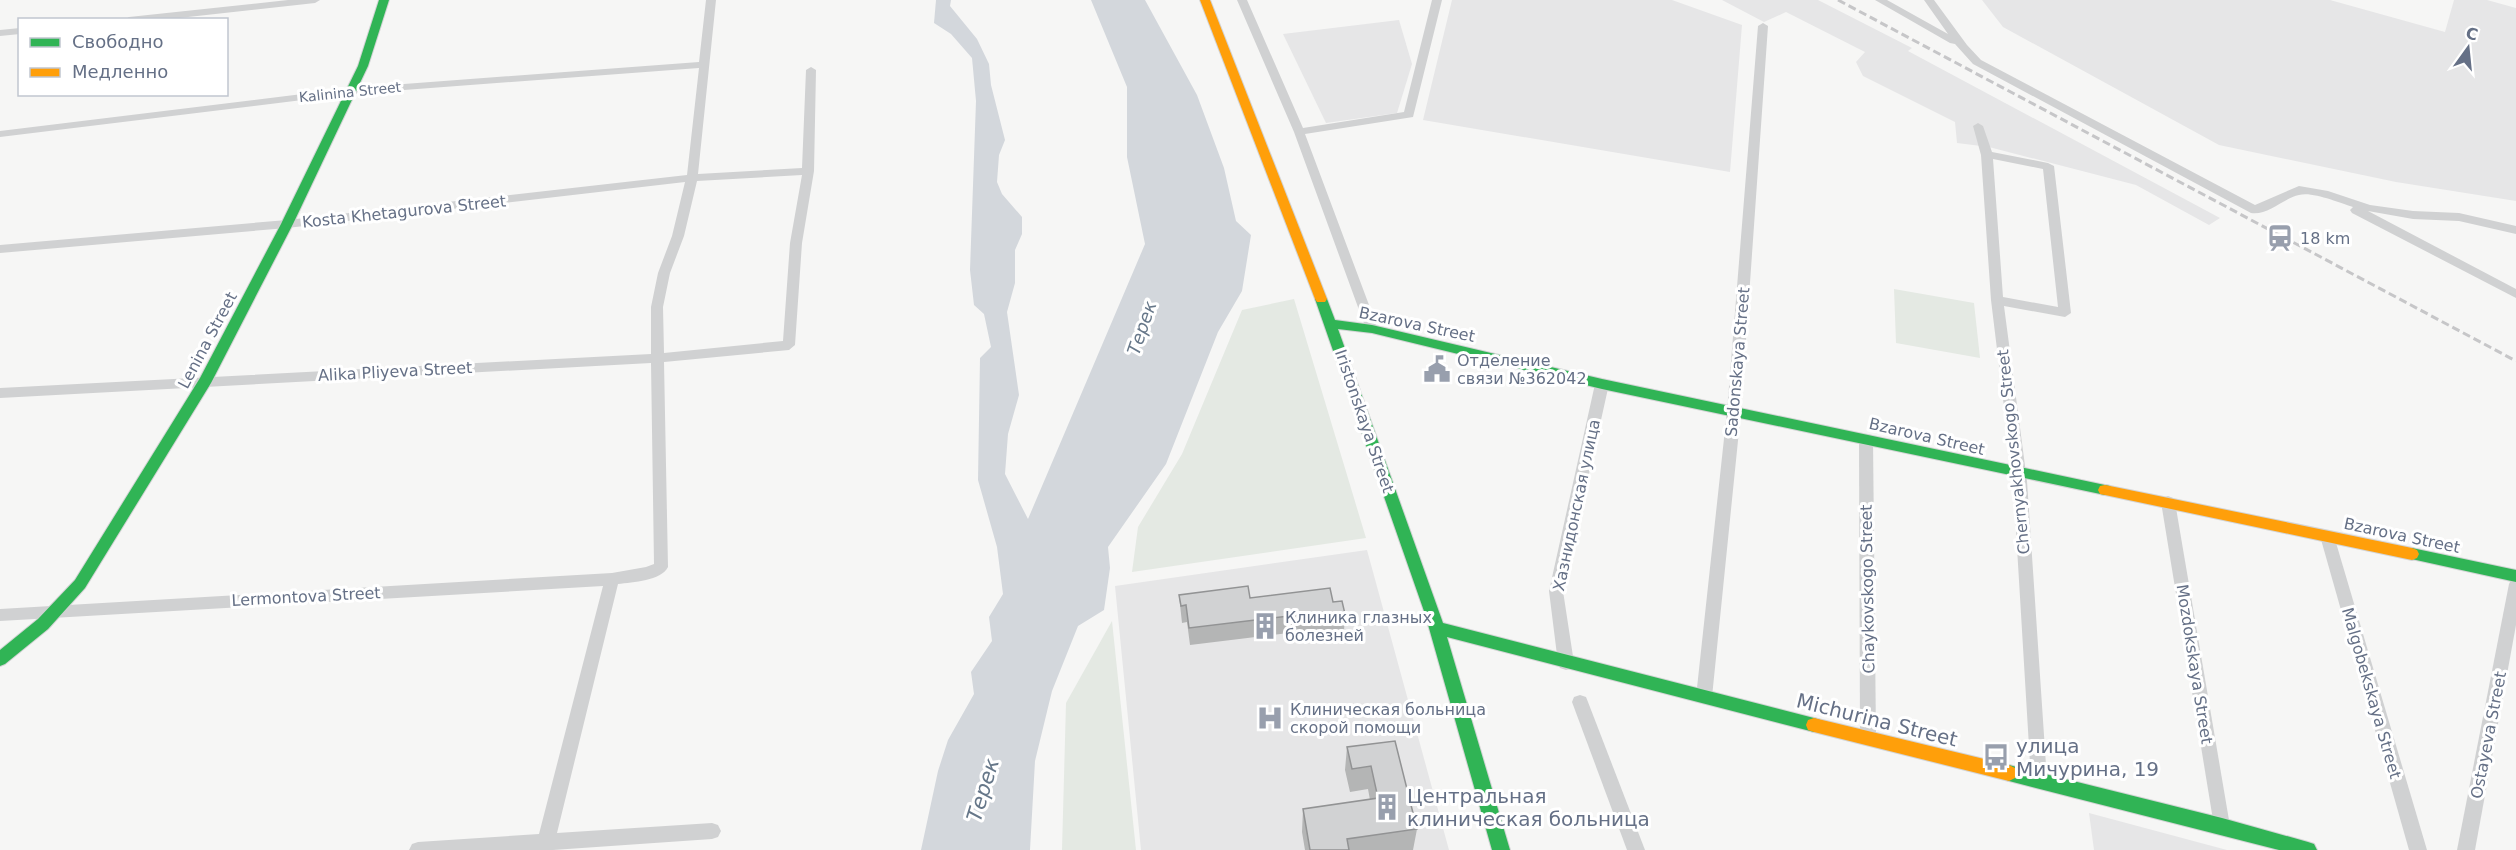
<svg xmlns="http://www.w3.org/2000/svg" width="2516" height="850" viewBox="0 0 2516 850" font-family="'DejaVu Sans',sans-serif">
	<style>
		.built { fill: #e6e6e7 }
		.green { fill: #e4e9e3 }
		.water { fill: #d3d7dc }
		.lines { fill: none; stroke-linecap: round; stroke-linejoin: round }
		.fast-casing { stroke: #d3d4d5; stroke-width: 2 }
		.slow-casing { stroke: #d3d4d5; stroke-width: 2 }
		.street { fill: #d0d1d2; fill-rule: evenodd }
		.fast { fill: #30b455; fill-rule: evenodd }
		.slow { fill: #ff9f0a; fill-rule: evenodd }
		.rail { stroke: #c6c6c8; stroke-width: 3; stroke-dasharray: 8 4; stroke-linecap: butt }
		.wall { fill: #b4b5b5 }
		.building { fill: #d1d2d3; stroke: #929394; stroke-width: 1.5 }
		.labels { text-anchor: middle; stroke-width: 6; stroke-linejoin: round; paint-order: stroke }
		.far-street-label { font-size: 14px; fill: #657086; stroke: #fff }
		.street-label { font-size: 16px; fill: #657086; stroke: #fff }
		.poi-label { font-size: 16px; fill: #657086; stroke: #fff; text-anchor: start }
		.water-label { font-size: 18px; font-style: italic; fill: #667789; stroke: #fff }
		.near-street-label { font-size: 20px; fill: #657086; stroke: #fff }
		.near-poi-label { font-size: 20px; fill: #657086; stroke: #fff; text-anchor: start }
		.near-water-label { font-size: 21px; font-style: italic; fill: #667789; stroke: #fff }
	</style>
	<rect width="100%" height="100%" fill="#f6f6f5"/>
	<g class="built">
		<polygon points="1452,0 1672,0 1742,25 1730,172 1423,120"/>
		<polygon points="1722,0 1818,0 1912,48 1908,51 2220,218 2209,225 2136,185 1989,147 1957,143 1955,122 1863,76 1856,62 1865,52 1786,12 1764,22"/>
		<polygon points="1982,0 2330,0 2445,32 2454,0 2487,0 2516,8 2516,201 2396,182 2219,145 2003,27"/>
		<polygon points="1399,20 1412,64 1397,113 1326,123 1283,34"/>
		<polygon points="1367,550 1449,850 1141,850 1115,586"/>
		<polygon points="2089,813 2227,850 2094,850"/>
	</g>
	<g class="green">
		<polygon points="1894,289 1974,303 1980,358 1896,343"/>
		<polygon points="1294,299 1366,538 1132,572 1138,527 1182,454 1242,310"/>
		<polygon points="1112,621 1136,850 1062,850 1066,703"/>
	</g>
	<polygon class="water" points="936,0 951,0 950,6 977,39 989,64 991,85 1005,140 999,155 997,182 1002,194 1022,217 1022,234 1015,250 1015,283 1007,312 1019,395 1008,434 1005,474 1028,519 1145,244 1127,157 1127,87 1091,0 1145,0 1197,95 1224,168 1236,221 1251,235 1242,291 1218,332 1166,464 1108,547 1110,568 1104,610 1078,626 1052,691 1035,761 1030,850 921,850 938,771 948,740 974,694 971,672 992,641 989,617 1003,594 997,547 978,480 980,358 991,347 984,314 974,305 970,270 976,101 972,58 951,34 934,23"/>
	<g class="lines">
		<defs>
			<g id="fast">
				<polygon points="379,0 389,0 368,66 293,224 211,383 85,588 48,629 5,664 0,666 0,650 38,619 75,580 200,378 281,224 358,66"/>
				<polygon points="1321,295 1327,299 1335,320 1372,325 1602,379 2105,485 2110,486 2112,490 2110,494 2105,495 1602,389 1372,333 1338,329 1443,623 1814,718 1820,720 1822,725 1820,730 1814,732 1447,637 1510,850 1492,850 1425,614 1315,299"/>
				<polygon points="2412,548 2516,570 2516,582 2407,558 2405,554 2407,550"/>
				<polygon points="2009,765 2222,818 2308,842 2314,844 2317,850 2279,850 2009,781 2003,778 2001,773 2003,768"/>
			</g>
			<g id="slow">
				<polygon points="1200,0 1210,0 1327,299 1325,302 1317,302 1315,299"/>
				<polygon points="2105,485 2412,548 2417,550 2419,554 2417,558 2412,560 2105,495 2100,494 2098,490 2100,486"/>
				<polygon points="1814,718 2009,765 2015,768 2017,773 2015,778 2009,781 1814,732 1808,730 1806,725 1808,720"/>
			</g>
		</defs>
		<use href="#fast" class="fast-casing"/>
		<use href="#slow" class="slow-casing"/>
		<g class="street">
			<polygon points="288,0 320,0 315,3 161,20 124,20 129,17"/>
			<path d="M706 0H716L698 174 802 168 806 70 811 67 816 70 814 171 802 243 795 345 789 350 664 362 668 567C661 581 633 582 618 584L557 833 712 823 718 825 721 831 718 837 712 839 553 850H409L412 844 418 842 539 834 603 586 0 621V609L612 573 646 567 654 564 651 363 0 398V388L651 354V307L658 273 672 236 685 182 287 228 0 253V245L287 220 687 175 699 68 351 94 0 137V131L351 88 699 62ZM802 175 790 243 783 341 664 353 663 307 670 273 684 236 697 181Z"/>
			<polygon points="1237,0 1247,0 1303,128 1404,112 1432,0 1442,0 1413,117 1305,134 1378,329 1376,332 1368,332 1366,329 1294,132"/>
			<path d="M1875 0H1887L1948 34 1924 0H1934L1967 45 1981 60 2255 205 2299 186 2328 191 2370 205 2413 211 2459 213 2516 226V234L2459 221 2413 219 2368 211 2516 289V298L2352 213 2350 210 2353 207C2340 203 2312 191 2299 195 2284 198 2267 216 2251 213L1973 64 1955 44 1950 43Z"/>
			<polygon points="1763,23 1768,26 1741,411 1712,697 1710,702 1704,704 1698,702 1696,697 1727,411 1758,26"/>
			<polygon points="20,28 20,34 0,36 0,30"/>
			<path d="M1978 123 1983 126 1992 152 2048 163 2054 166 2071 313 2065 317 2004 306 2027 481 2047 780 2045 785 2039 788 2033 785 2031 780 2013 481 1991 300 1981 155 1973 126ZM1993 159 2043 169 2058 307 2003 297Z"/>
			<polygon points="1602,379 1609,384 1563,591 1574,663 1572,668 1566,670 1560,668 1558,663 1549,591 1595,384"/>
			<polygon points="1866,434 1871,435 1873,439 1876,738 1874,743 1868,745 1862,743 1860,738 1859,439 1861,435"/>
			<polygon points="2168,496 2173,498 2175,502 2230,826 2228,832 2222,834 2216,832 2214,826 2161,502 2163,498"/>
			<polygon points="2327,530 2332,532 2334,536 2427,850 2409,850 2320,536 2322,532"/>
			<polygon points="2516,578 2516,625 2475,850 2457,850 2509,584 2511,580"/>
			<polygon points="1580,695 1586,697 1588,702 1645,850 1627,850 1572,702 1574,697"/>
		</g>
		<use href="#fast" class="fast"/>
		<use href="#slow" class="slow"/>
		<polyline class="rail" points="1838,0 2516,361"/>
	</g>
	<g class="wall">
		<polygon points="1179,595 1250,598 1345,614 1344,631 1323,634 1322,629 1190,645 1187,622 1182,623"/>
		<polygon points="1395,741 1417,829 1413,850 1305,850 1302,832 1303,809 1370,800 1368,789 1350,792 1345,770 1347,747"/>
	</g>
	<g class="building">
		<polygon points="1248,586 1250,598 1330,588 1333,602 1342,601 1345,614 1324,617 1323,612 1189,628 1186,605 1181,606 1179,595"/>
		<polygon points="1395,741 1417,829 1347,839 1349,850 1310,850 1303,809 1378,798 1371,766 1352,769 1347,747"/>
	</g>
	<defs>
		<symbol id="station-bare" viewBox="-9 -9 18 18"><path d="M-3-6H3Q5-6 5-4V2Q5 4 3 4L4.5 6H3L1.5 4h-3L-3 6H-4.5L-3 4Q-5 4-5 2V-4Q-5-6-3-6ZM-3.5-4v3h7v-3ZM-3.5 1v1.5H-2V1ZM2 1v1.5H3.5V1Z" fill="#989fad" stroke="#fff" stroke-width="2.5" paint-order="stroke"/></symbol>
		<symbol id="civic-bare" viewBox="-9 -9 18 18"><path d="M-.6-6.5H3V-4.5H.6V-3L4-1V1h2V6H-6V1h2V-1L-.6-3ZM-1.2 2.5V6h2.4V2.5Z" fill="#989fad" stroke="#fff" stroke-width="2.5" paint-order="stroke"/></symbol>
		<symbol id="building-bare" viewBox="-9 -9 18 18"><path d="M-4-6H4V6H1V3H-1V6H-4ZM-2.5-4.3h1.7v1.8h-1.7ZM.8-4.3h1.7v1.8H.8ZM-2.5-1h1.7V.8h-1.7ZM.8-1h1.7V.8H.8Z" fill="#989fad" stroke="#fff" stroke-width="2.5" paint-order="stroke"/></symbol>
		<symbol id="hospital-bare" viewBox="-9 -9 18 18"><path d="M-5-5h3v3.5h4V-5h3V5h-3V1.5h-4V5h-3Z" fill="#989fad" stroke="#fff" stroke-width="2.5" paint-order="stroke"/></symbol>
		<symbol id="bus-bare" viewBox="-9 -9 18 18"><path d="M-5-6H5V4H4V6H2V4H-2V6H-4V4H-5ZM-3.5-4V0h7V-4ZM-3.5 1.2v1.5H-2V1.2ZM2 1.2v1.5H3.5V1.2Z" fill="#989fad" stroke="#fff" stroke-width="2.5" paint-order="stroke"/></symbol>
	</defs>
	<g fill-rule="evenodd">
		<use href="#station-bare" x="2261" y="219" width="38" height="38"/>
		<use href="#civic-bare" x="1418" y="350" width="38" height="38"/>
		<use href="#building-bare" x="1246" y="607" width="38" height="38"/>
		<use href="#hospital-bare" x="1251" y="699" width="38" height="38"/>
		<use href="#bus-bare" x="1977" y="738" width="38" height="38"/>
		<use href="#building-bare" x="1368" y="788" width="38" height="38"/>
	</g>
	<g class="labels">
		<g class="far-street-label">
			<text transform="translate(350 92) rotate(-6)" y="5">Kalinina Street</text>
		</g>
		<g class="street-label">
			<text transform="translate(404 211) rotate(-6)" y="6">Kosta Khetagurova Street</text>
			<text transform="translate(1417 324) rotate(12)" y="6">Bzarova Street</text>
			<text transform="translate(207 340) rotate(-62)" y="6">Lenina Street</text>
			<text transform="translate(1737 362) rotate(-85)" y="6">Sadonskaya Street</text>
			<text transform="translate(395 371) rotate(-3)" y="6">Alika Pliyeva Street</text>
			<text transform="translate(1365 421) rotate(71)" y="6">Iristonskaya Street</text>
			<text transform="translate(1927 436) rotate(13)" y="6">Bzarova Street</text>
			<text transform="translate(2013 452) rotate(-96)" y="6">Chernyakhovskogo Street</text>
			<text transform="translate(1576 505) rotate(-78)" y="6">Хазнидонская улица</text>
			<text transform="translate(2402 535) rotate(12)" y="6">Bzarova Street</text>
			<text transform="translate(1867 589) rotate(-91)" y="6">Chaykovskogo Street</text>
			<text transform="translate(306 596) rotate(-3)" y="6">Lermontova Street</text>
			<text transform="translate(2195 664) rotate(81)" y="6">Mozdokskaya Street</text>
			<text transform="translate(2372 693) rotate(74)" y="6">Malgobekskaya Street</text>
			<text transform="translate(2488 735) rotate(-79)" y="6">Ostayeva Street</text>
		</g>
		<g class="poi-label">
			<text x="2300" y="244">18 km</text>
			<text x="1457" y="366">Отделение<tspan x="1457" dy="18">связи №362042</tspan></text>
			<text x="1285" y="623">Клиника глазных<tspan x="1285" dy="18">болезней</tspan></text>
			<text x="1290" y="715">Клиническая больница<tspan x="1290" dy="18">скорой помощи</tspan></text>
		</g>
		<g class="water-label">
			<text transform="translate(1142 328) rotate(-71)" y="6">Терек</text>
		</g>
		<g class="near-street-label">
			<text transform="translate(1877 720) rotate(14)" y="7">Michurina Street</text>
		</g>
		<g class="near-poi-label">
			<text x="2016" y="753">улица<tspan x="2016" dy="23">Мичурина, 19</tspan></text>
			<text x="1407" y="803">Центральная<tspan x="1407" dy="23">клиническая больница</tspan></text>
		</g>
		<g class="near-water-label">
			<text transform="translate(983 790) rotate(-73)" y="7">Терек</text>
		</g>
	</g>
	<rect x="18" y="18" width="210" height="78" fill="#ffffff" stroke="#c1c6cf" stroke-width="1.5"/>
	<rect x="30" y="38" width="30" height="9" fill="#30b455" stroke="#c1c6cf" stroke-width="1.5"/>
	<text x="72" y="48" font-size="18" fill="#657086">Свободно</text>
	<rect x="30" y="68" width="30" height="9" fill="#ff9f0a" stroke="#c1c6cf" stroke-width="1.5"/>
	<text x="72" y="78" font-size="18" fill="#657086">Медленно</text>
	<g transform="translate(2468 48) rotate(15)" stroke="#ffffff" stroke-width="4.5" paint-order="stroke">
	<path d="M0-4.5L10 22L0 15L-10 22Z" fill="#657086"/>
	<text y="-9" font-size="16" font-weight="bold" text-anchor="middle" fill="#657086">С</text>
	</g>
</svg>
